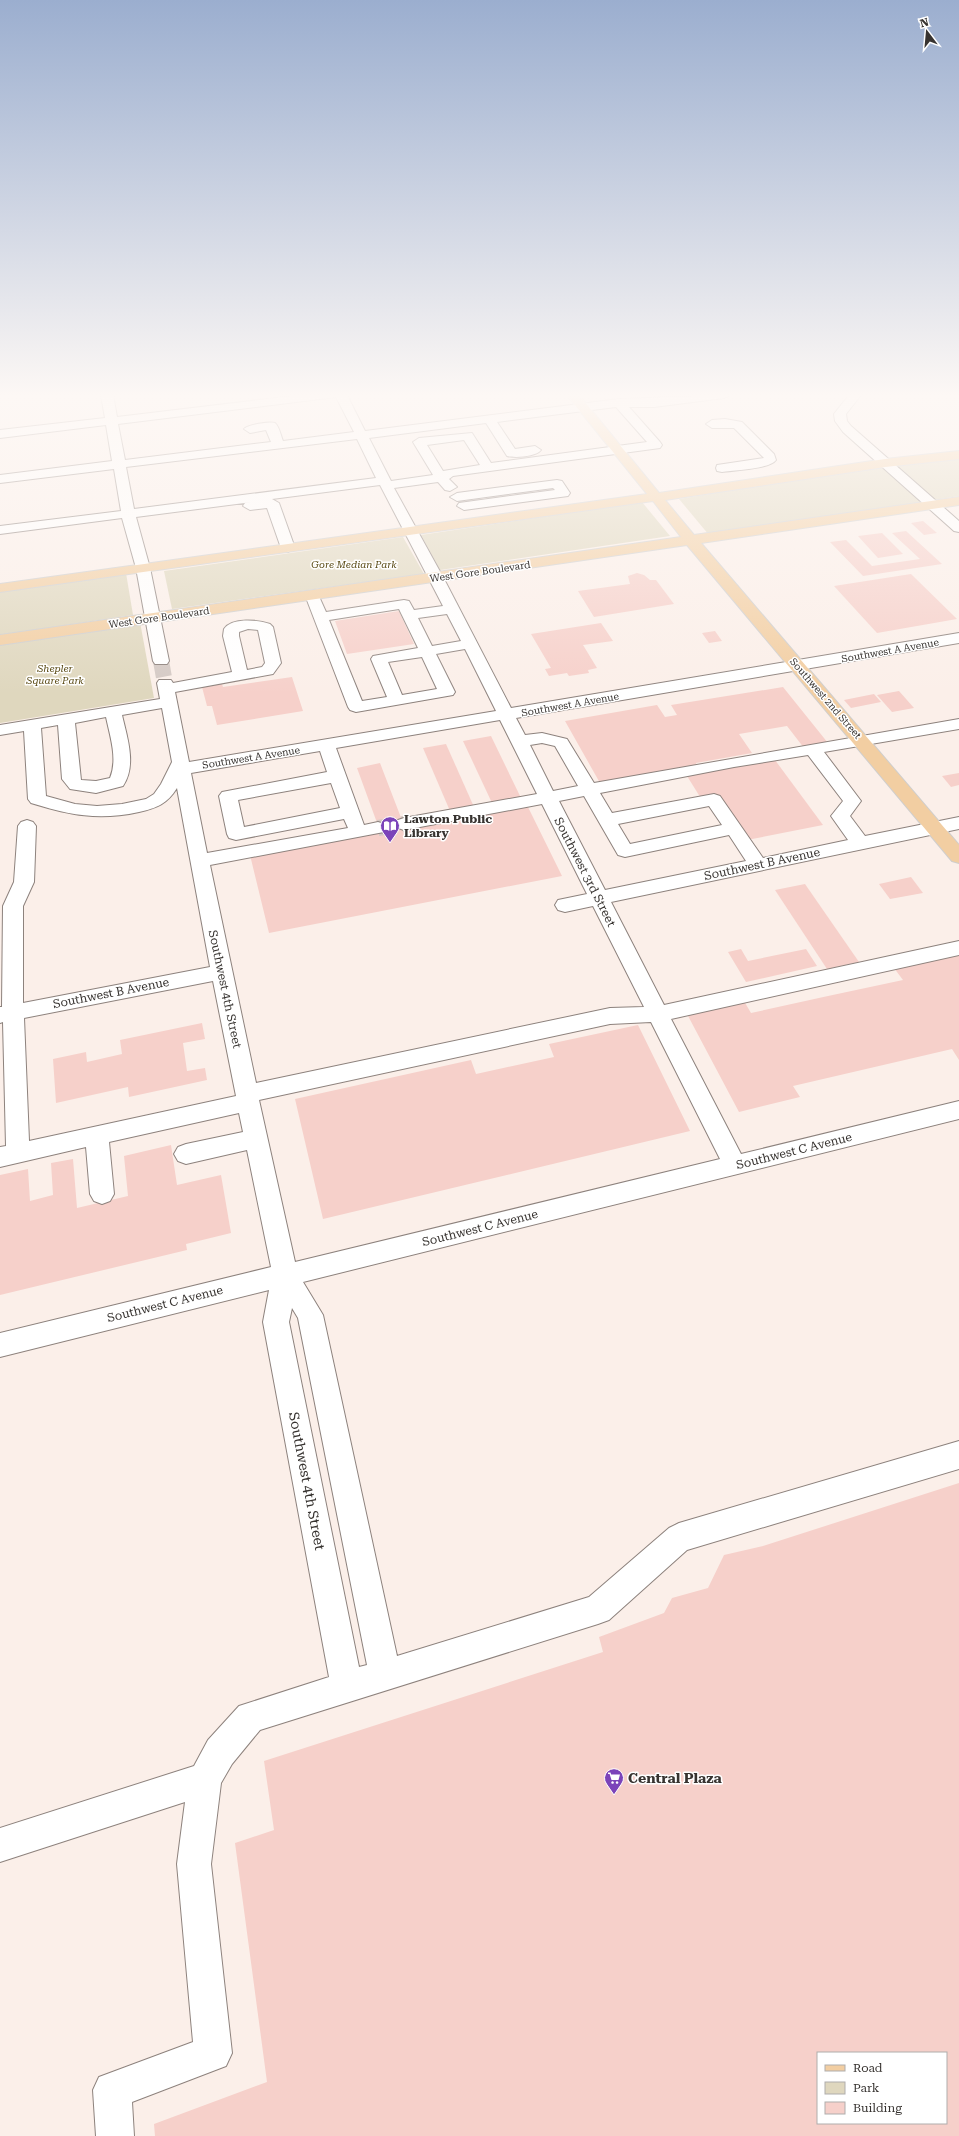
<svg xmlns="http://www.w3.org/2000/svg" width="959" height="2136" viewBox="0 0 959 2136" font-family="'Roboto Serif',serif">
	<style>
		.green { fill: #dfd7be }
		.building { fill: #f6d0ca; fill-rule: evenodd }
		.lines { fill: none; stroke-linecap: round; stroke-linejoin: round }
		.minor-tunnel { stroke: #d4c9c4; stroke-width: 16; stroke-dasharray: 16 8; stroke-linecap: butt }
		.minor-casing { stroke: #8d827d; stroke-width: 2 }
		.major-casing { stroke: #cfcecd; stroke-width: 2 }
		.minor { fill: #fff; fill-rule: evenodd }
		.major { fill: #f2cea2; fill-rule: evenodd }
		.labels { text-anchor: middle; stroke-width: 3; stroke-linejoin: round; paint-order: stroke }
		.far-park-label { font-size: 10px; font-style: italic; fill: #594913; stroke: #fff }
		.far-street-label { font-size: 10px; fill: #373330; stroke: #fff }
		.poi-label { font-size: 12px; font-weight: bold; fill: #373330; stroke: #fff; text-anchor: start }
		.street-label { font-size: 12px; fill: #373330; stroke: #fff }
		.near-street-label { font-size: 14px; fill: #373330; stroke: #fff }
		.near-poi-label { font-size: 14px; font-weight: bold; fill: #373330; stroke: #fff; text-anchor: start }
	</style>
	<rect width="100%" height="100%" fill="#fbefe9"/>
	<g class="green">
		<polygon points="959,457 959,496 934,500 895,466"/>
		<polygon points="881,466 922,502 709,535 679,499"/>
		<polygon points="642,502 670,536 440,570 421,535"/>
		<polygon points="403,537 424,574 172,609 164,571"/>
		<polygon points="126,573 133,615 0,635 0,591"/>
		<polygon points="140,622 154,698 0,723 0,642"/>
	</g>
	<g class="building">
		<polygon points="923,521 937,533 924,535 911,523"/>
		<polygon points="906,531 942,564 863,576 830,542 846,540 872,566 920,559 892,533"/>
		<polygon points="882,533 903,554 878,558 858,536"/>
		<polygon points="637,573 644,575 650,580 656,580 674,604 594,617 578,591 630,584 628,576"/>
		<polygon points="911,574 957,619 877,633 834,586"/>
		<polygon points="399,611 414,644 347,654 335,621"/>
		<polygon points="601,623 613,641 583,645 597,668 588,670 589,673 569,676 567,673 549,676 545,669 551,668 531,634"/>
		<polygon points="715,631 722,641 709,643 702,633"/>
		<polygon points="292,677 303,711 217,725 212,706 207,706 202,687 222,684 223,687"/>
		<polygon points="783,687 828,743 804,748 787,726 739,734 752,753 696,763 697,766 600,783 565,721 657,705 665,717 677,715 671,705"/>
		<polygon points="899,691 914,708 892,712 877,695"/>
		<polygon points="874,694 881,702 851,708 844,700"/>
		<polygon points="491,736 521,798 492,803 463,741"/>
		<polygon points="446,744 474,807 450,811 423,748"/>
		<polygon points="775,760 823,825 747,840 702,800 687,776"/>
		<polygon points="380,763 405,828 527,805 562,876 269,933 250,855 380,831 357,768"/>
		<polygon points="959,773 959,785 951,787 942,776"/>
		<polygon points="911,877 923,893 890,899 879,884"/>
		<polygon points="805,884 859,962 827,969 775,890"/>
		<polygon points="741,949 748,961 806,949 817,966 746,982 728,952"/>
		<polygon points="959,954 959,1060 952,1049 793,1086 800,1097 739,1112 687,1014 744,1001 751,1013 828,996 903,980 894,968"/>
		<polygon points="202,1023 205,1039 183,1043 187,1071 205,1068 207,1080 129,1097 128,1087 56,1103 53,1059 86,1052 87,1062 122,1054 120,1040"/>
		<polygon points="638,1025 690,1131 323,1219 295,1099 471,1060 476,1074 554,1057 549,1044"/>
		<polygon points="171,1145 177,1185 221,1175 231,1233 186,1244 187,1250 0,1295 0,1175 28,1169 30,1201 53,1195 51,1163 73,1159 77,1208 128,1196 124,1156"/>
		<path d="M959 1483V2136H155L154 2124 267 2082 235 1843 274 1830 264 1761 603 1652 599 1637 664 1613 672 1598 708 1588 724 1555 763 1546ZM818 2053H946V2123H818Z"/>
	</g>
	<g class="lines">
		<g class="minor-tunnel">
			<polyline points="161,661 165,683"/>
			<polyline points="378,828 404,824"/>
		</g>
		<defs>
			<g id="minor">
				<path d="M101 395H113L117 417 301 395H347L365 431 619 399 730 395 724 398 654 407H629L660 442 662 445 660 448 453 476 449 479 457 487 450 491 445 490 438 482 394 488 443 577 511 708 959 633V643L516 718 525 735 542 733 567 739 594 783 959 719V729L824 752 861 801 850 816 865 836 959 817V829L611 902 664 1005 959 941V955L671 1019 741 1154 959 1101V1119L303 1282 323 1315 397 1656 589 1597 669 1528 679 1523 959 1441V1469L687 1550 609 1620 598 1624 260 1730 232 1764 221 1783 211 1864 232 2053 226 2066 132 2102 134 2136H96L93 2090 99 2077 193 2042 177 1864 185 1802 0 1862V1828L194 1766 208 1740 239 1706 329 1677 263 1322 269 1290 0 1357V1333L271 1267 247 1150 186 1164 178 1161 174 1154 178 1147 186 1144 243 1132 239 1113 109 1142 114 1194 110 1201 102 1204 94 1201 90 1194 86 1147 0 1167V1147L6 1146 3 1022 0 1023V1007H2L3 906 14 882 18 826 21 822 27 820 33 822 36 826 34 882 23 906V1003L210 967 177 788C167 804 157 808 139 812 98 821 70 815 31 803L28 799 24 731 0 735V725L160 699 157 683 159 680H171L173 683 232 672 223 636 224 629C232 617 259 620 270 624L273 627 281 663 273 674 175 692 189 762 496 711 465 649 436 654 455 692 453 695 356 712 350 710 348 707 305 595 307 592H317L326 612 404 600 409 601 414 610 443 606 380 485 272 499 279 503 295 548 288 552 281 548 267 508 250 510 243 506 245 503 252 502 136 517 150 568 169 661 167 664H155L153 661 136 568 122 518 0 534V526L121 511 114 469 0 483V475L112 461 106 425 0 438V430L105 418ZM336 397 354 432 283 441C281 436 279 426 275 423 270 421 247 425 244 429L250 433 266 430 271 442 125 460 118 424ZM616 407 647 442 491 463 472 433 419 438 413 442 433 475 391 481 369 438 486 423 507 456C514 458 536 457 541 450L535 446 515 449 497 422ZM357 439 376 478 134 509 126 467ZM464 440 480 465 443 471 427 445ZM399 609 418 648 373 656 371 659 387 697 362 701 329 620ZM447 614 461 641 432 646 418 618ZM248 629 258 630 265 663 262 667 247 670 239 636V632ZM422 657 437 689 402 695 388 662ZM162 708 172 762 161 784 154 794 146 799 122 804 97 806 75 804 46 796 41 728 58 725 62 779 70 789 96 793 123 786C137 765 127 737 122 715ZM106 717C110 736 118 759 110 778L96 781 81 780 75 723ZM500 720 537 794 404 818 398 820 395 824 398 828 404 830 542 804 587 894 558 900 555 905 558 910 565 912 593 906 644 1007 610 1008 256 1083 210 865 384 832 387 828 384 824 378 822 364 825 336 748ZM542 743 555 746 578 786 553 791 530 745ZM320 751 327 772 222 792 219 796 227 834 229 838 236 840 344 819 348 828 207 853 191 773ZM808 755 843 801 831 816 848 840 763 858 720 796 714 794 612 813 600 793 734 767ZM331 783 340 808 244 827 238 800ZM584 796 618 855 625 857 729 835 746 861 605 890 559 801ZM709 806 722 825 630 844 618 824ZM213 981 236 1096 29 1141 24 1018ZM651 1022 720 1159 295 1262 259 1100 610 1024ZM292 1308 298 1318 367 1665 359 1667 289 1322Z"/>
				<polygon points="849,395 861,395 846,414 847,421 851,426 959,521 959,532 954,531 843,432 835,421 834,414"/>
				<path d="M725 419 742 422 774 454 776 460C770 469 734 470 722 472L717 471 716 468 717 465 764 458 734 428H712L706 424 712 420Z"/>
				<polygon points="557,480 562,481 570,493 568,496 464,510 457,506 459,503 555,490 553,488 457,501 450,497 457,493"/>
			</g>
			<polygon id="major" points="567,395 579,395 659,493 885,459 959,451 959,459 885,467 665,500 694,535 959,497 959,505 701,543 959,845 959,863 952,861 687,545 0,645 0,635 681,537 653,501 0,592 0,584 647,494"/>
		</defs>
		<use href="#minor" class="minor-casing"/>
		<use href="#major" class="major-casing"/>
		<use href="#minor" class="minor"/>
		<use href="#major" class="major"/>
	</g>
	<linearGradient id="sky" x2="0" y2="1"><stop stop-color="#9baecf"/><stop offset="0.57" stop-color="#fdf8f5"/><stop offset="1" stop-color="#fdf8f5" stop-opacity="0"/></linearGradient>
	<rect width="959" height="694" fill="url(#sky)"/>
	<defs>
		<symbol id="library-pin" viewBox="-11 -11 22 30"><path d="M0 17L-7.5 6A9.5 9.5 0 1 1 7.5 6Z" fill="#7b43b9" stroke="#fff"/><path d="M-6-4Q-3-5.5-.7-3.5V5Q-3 3-6 4ZM6-4Q3-5.5 .7-3.5V5Q3 3 6 4Z" fill="#fff"/></symbol>
		<symbol id="supermarket-pin" viewBox="-11 -11 22 30"><path d="M0 17L-7.5 6A9.5 9.5 0 1 1 7.5 6Z" fill="#7b43b9" stroke="#fff"/><path d="M-6-5.5h2.5l.6 2H6L4.5 2H-2.5L-4.4-4H-6ZM-1.5 3.2a1.3 1.3 0 1 0 .1 0ZM3 3.2a1.3 1.3 0 1 0 .1 0Z" fill="#fff"/></symbol>
	</defs>
	<g fill-rule="evenodd">
		<use href="#library-pin" x="379" y="815" width="22" height="30"/>
		<use href="#supermarket-pin" x="603" y="1767" width="22" height="30"/>
	</g>
	<g class="labels">
		<g class="far-park-label">
			<text x="354" y="568">Gore Median Park</text>
			<text x="55" y="672">Shepler<tspan x="55" dy="12">Square Park</tspan></text>
		</g>
		<g class="far-street-label">
			<text transform="translate(480 571) rotate(-8)" y="4">West Gore Boulevard</text>
			<text transform="translate(159 617) rotate(-8)" y="4">West Gore Boulevard</text>
			<text transform="translate(890 650) rotate(-10)" y="4">Southwest A Avenue</text>
			<text transform="translate(826 698) rotate(49)" y="4">Southwest 2nd Street</text>
			<text transform="translate(570 704) rotate(-10)" y="4">Southwest A Avenue</text>
			<text transform="translate(251 757) rotate(-9)" y="4">Southwest A Avenue</text>
		</g>
		<g class="poi-label">
			<text x="404" y="823">Lawton Public<tspan x="404" dy="14">Library</tspan></text>
		</g>
		<g class="street-label">
			<text transform="translate(762 864) rotate(-12)" y="4">Southwest B Avenue</text>
			<text transform="translate(585 872) rotate(63)" y="4">Southwest 3rd Street</text>
			<text transform="translate(225 989) rotate(78)" y="4">Southwest 4th Street</text>
			<text transform="translate(111 993) rotate(-11)" y="4">Southwest B Avenue</text>
			<text transform="translate(794 1151) rotate(-14)" y="4">Southwest C Avenue</text>
			<text transform="translate(480 1228) rotate(-14)" y="4">Southwest C Avenue</text>
			<text transform="translate(165 1304) rotate(-14)" y="4">Southwest C Avenue</text>
		</g>
		<g class="near-street-label">
			<text transform="translate(307 1481) rotate(79)" y="5">Southwest 4th Street</text>
		</g>
		<g class="near-poi-label">
			<text x="628" y="1783">Central Plaza</text>
		</g>
	</g>
	<rect x="817" y="2052" width="130" height="72" fill="#ffffff" stroke="#afadac"/>
	<rect x="825" y="2065" width="20" height="6" fill="#f2cea2" stroke="#afadac"/>
	<text x="853" y="2072" font-size="12" fill="#373330">Road</text>
	<rect x="825" y="2082" width="20" height="12" fill="#dfd7be" stroke="#afadac"/>
	<text x="853" y="2092" font-size="12" fill="#373330">Park</text>
	<rect x="825" y="2102" width="20" height="12" fill="#f6d0ca" stroke="#afadac"/>
	<text x="853" y="2112" font-size="12" fill="#373330">Building</text>
	<g transform="translate(927 32) rotate(344)" stroke="#ffffff" stroke-width="3" paint-order="stroke">
	<path d="M0-3L7 15L0 10L-7 15Z" fill="#373330"/>
	<text y="-6" font-size="11" font-weight="bold" text-anchor="middle" fill="#373330">N</text>
	</g>
</svg>
